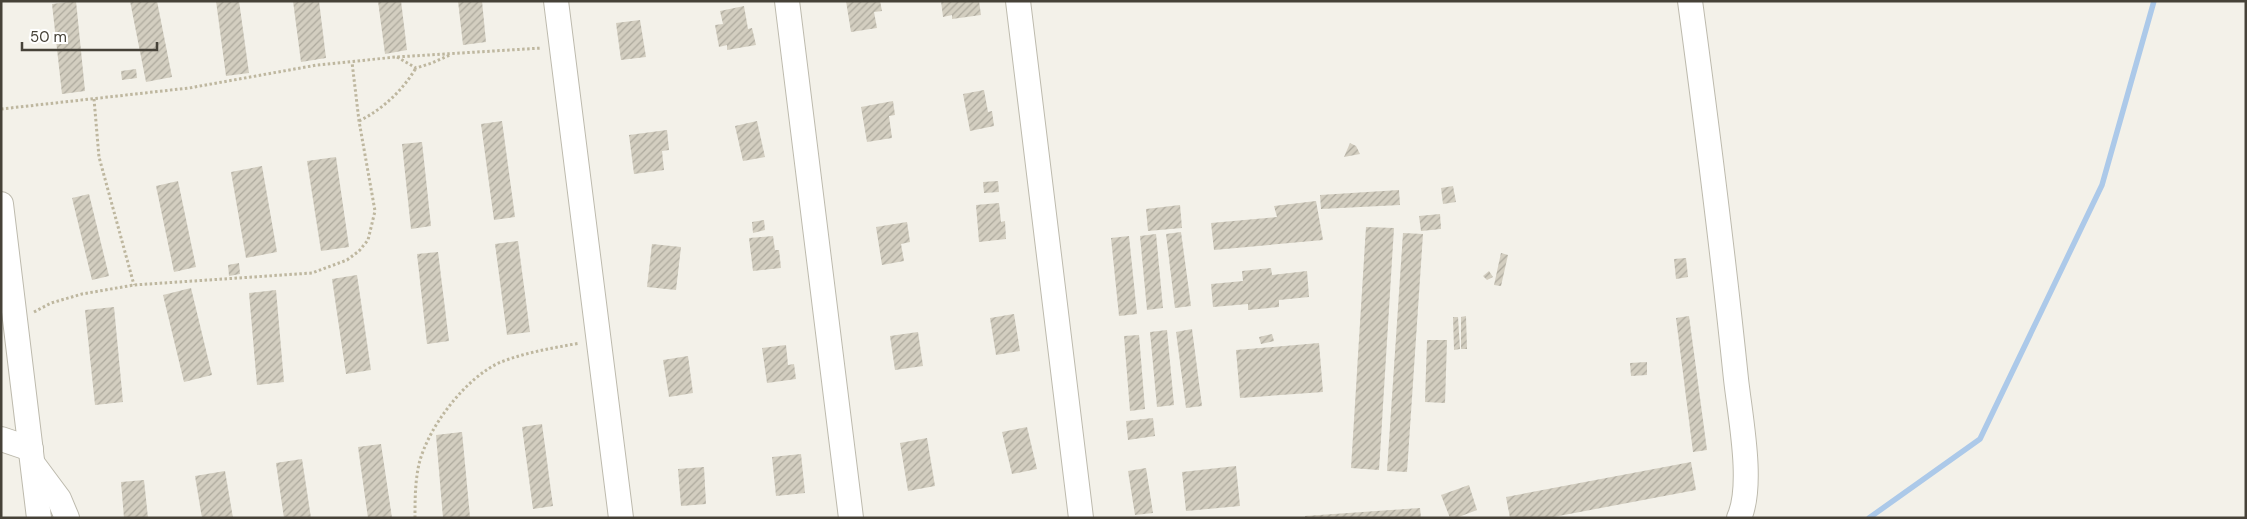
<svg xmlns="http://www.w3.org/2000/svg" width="2247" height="519" viewBox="0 0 2247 519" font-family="'DM Sans',sans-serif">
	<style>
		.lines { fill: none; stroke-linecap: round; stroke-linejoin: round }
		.stream { stroke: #acc9e9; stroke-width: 5.5 }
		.building { fill: url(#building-hatch) }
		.minor-casing { stroke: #bdbaad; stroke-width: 26 }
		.path { stroke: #beb79f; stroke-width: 3; stroke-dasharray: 2.5 2.5; stroke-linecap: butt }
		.minor { stroke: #fff; stroke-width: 24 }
	</style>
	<defs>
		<pattern id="building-hatch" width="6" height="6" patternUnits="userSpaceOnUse" patternTransform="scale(1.25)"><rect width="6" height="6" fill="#d3cec0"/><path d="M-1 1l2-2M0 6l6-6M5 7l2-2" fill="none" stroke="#ada99d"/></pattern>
	</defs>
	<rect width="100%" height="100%" fill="#f3f1e9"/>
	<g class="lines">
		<polyline class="stream" points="1869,518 1980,439 2102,185 2154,1"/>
	</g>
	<g class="building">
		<polygon points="76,1 85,91 62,94 52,4"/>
		<polygon points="130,1 157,1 172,77 146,82"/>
		<polygon points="216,1 239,1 249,73 226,76"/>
		<polygon points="293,1 319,1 326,58 301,62"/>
		<polygon points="378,1 401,1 407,50 385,54"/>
		<polygon points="458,1 482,1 486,42 463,45"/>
		<polygon points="846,1 880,1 882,11 874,12 877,28 851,32"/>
		<polygon points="941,1 979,1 981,15 952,19 952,15 943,17"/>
		<polygon points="744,6 748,29 752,28 756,45 727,50 727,45 719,47 715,25 723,24 720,11"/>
		<polygon points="640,20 646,57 621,60 616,23"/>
		<polygon points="136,69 137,78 122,80 121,71"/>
		<polygon points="984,90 988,112 992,111 994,126 970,131 963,94"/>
		<polygon points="893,101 895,115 889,116 892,138 867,142 861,107"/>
		<polygon points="502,121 515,217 494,220 481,124"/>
		<polygon points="757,121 765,157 743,161 735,126"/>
		<polygon points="667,130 669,150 662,151 664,170 634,174 629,135"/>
		<polygon points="422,142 431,226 411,229 402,144"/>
		<polygon points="1350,143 1356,146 1360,154 1344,157"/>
		<polygon points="336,157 349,247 321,251 307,161"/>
		<polygon points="262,166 277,252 246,258 231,172"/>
		<polygon points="178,181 196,267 174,272 156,186"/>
		<polygon points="998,181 999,192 984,193 983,182"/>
		<polygon points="1453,186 1456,202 1443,204 1441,188"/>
		<polygon points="1399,190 1400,205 1321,209 1320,195"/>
		<polygon points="89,194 109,276 92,280 72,198"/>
		<polygon points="1316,201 1323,240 1214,250 1211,223 1277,217 1274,206"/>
		<polygon points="999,203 1001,222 1005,221 1006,239 979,242 976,205"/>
		<polygon points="1180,205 1182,228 1148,231 1146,209"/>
		<polygon points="1440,214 1441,229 1421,231 1419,216"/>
		<polygon points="764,220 765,230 753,233 752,222"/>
		<polygon points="907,222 910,242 901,244 904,261 882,265 876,227"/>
		<polygon points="1366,227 1394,228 1379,470 1351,468"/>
		<polygon points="1181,232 1191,306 1175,308 1166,234"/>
		<polygon points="1403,233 1423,234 1407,472 1387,471"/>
		<polygon points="1156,234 1163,308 1147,310 1140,236"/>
		<polygon points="773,236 775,250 779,250 781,268 753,271 749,238"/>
		<polygon points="1129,236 1137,314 1119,316 1111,238"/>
		<polygon points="518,241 530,332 507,335 495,244"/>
		<polygon points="652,244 681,247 676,290 647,287"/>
		<polygon points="438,252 449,341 427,344 417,254"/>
		<polygon points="1501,253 1508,255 1501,286 1494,285"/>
		<polygon points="1686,258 1688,277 1676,279 1674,259"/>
		<polygon points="239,263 240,274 229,276 228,265"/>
		<polygon points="1271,268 1272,275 1307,271 1309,297 1279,300 1279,307 1248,310 1248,304 1213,307 1211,284 1243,281 1242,271"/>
		<polygon points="1489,271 1493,277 1487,280 1483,276"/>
		<polygon points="357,275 371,370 346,374 332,279"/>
		<polygon points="191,288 212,375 184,382 163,295"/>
		<polygon points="276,290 284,382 257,385 249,293"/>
		<polygon points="114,307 123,402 95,405 85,310"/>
		<polygon points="1014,314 1020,351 996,355 990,318"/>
		<polygon points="1466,316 1467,349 1461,349 1461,317"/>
		<polygon points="1689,316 1707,450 1693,452 1676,318"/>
		<polygon points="1453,317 1458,317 1460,349 1454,350"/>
		<polygon points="1192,329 1202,406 1186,408 1176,332"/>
		<polygon points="1167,330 1174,405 1157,407 1150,332"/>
		<polygon points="918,332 923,366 895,370 890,336"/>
		<polygon points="1272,334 1274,341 1261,344 1259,337"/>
		<polygon points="1139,335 1145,409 1130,411 1124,336"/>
		<polygon points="1427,340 1447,340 1445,403 1425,402"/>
		<polygon points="1319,343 1323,392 1240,398 1236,350"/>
		<polygon points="786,345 788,365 794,364 796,379 767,383 762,348"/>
		<polygon points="688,356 693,393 669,397 663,360"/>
		<polygon points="1647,362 1647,375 1631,376 1630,363"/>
		<polygon points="1153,418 1155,436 1128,440 1126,421"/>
		<polygon points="542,424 553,506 533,509 522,427"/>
		<polygon points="1027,427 1037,469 1012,474 1002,432"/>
		<polygon points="462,432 470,517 443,518 436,435"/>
		<polygon points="927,438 935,486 908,491 900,443"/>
		<polygon points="381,444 392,518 368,518 358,447"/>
		<polygon points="801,454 805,493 776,496 772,457"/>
		<polygon points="302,459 311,518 284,518 276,463"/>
		<polygon points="1691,462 1696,490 1548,518 1510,518 1506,497"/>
		<polygon points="1236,466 1240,506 1186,511 1182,472"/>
		<polygon points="704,467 706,504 681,506 678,469"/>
		<polygon points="1146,468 1153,513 1135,515 1128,471"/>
		<polygon points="225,471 233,518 202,518 195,476"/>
		<polygon points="144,480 148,518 124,518 121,482"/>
		<polygon points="1469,485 1477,510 1456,518 1450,518 1441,495"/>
		<polygon points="1420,508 1421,518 1305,518 1305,516"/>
	</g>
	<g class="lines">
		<defs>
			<g id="minor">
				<polyline points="556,1 621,518"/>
				<polyline points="787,1 851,518"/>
				<polyline points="1018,1 1081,518"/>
				<path d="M1690 1C1707 127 1723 253 1736 379 1740 416 1754 485 1739 518"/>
				<polyline points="1,204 39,518"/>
				<polyline points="1,439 31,449"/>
				<polyline points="33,464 59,499 67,518"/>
			</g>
		</defs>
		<use href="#minor" class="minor-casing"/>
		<g class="path">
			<polyline points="397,57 416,68 432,63 450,55"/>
			<polyline points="94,99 99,157 134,285"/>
			<polyline points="1,109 189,88 317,65 396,57 542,48"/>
			<path d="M359 121C383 109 402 91 416 68"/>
			<polyline points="34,312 51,303 82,294 134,285 312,273 347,260 359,251 368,240 375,211 359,121 352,62"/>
			<path d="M415 518C415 500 415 482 419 464 428 427 466 377 501 362 527 352 553 348 580 343"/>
		</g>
		<use href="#minor" class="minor"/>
	</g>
	<rect width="2247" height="519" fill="none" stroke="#464238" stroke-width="5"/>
	<path d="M22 42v8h135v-8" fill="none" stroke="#464238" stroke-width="2.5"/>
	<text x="30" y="42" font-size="15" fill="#464238" stroke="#ffffff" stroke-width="4" paint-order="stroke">50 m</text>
</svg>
